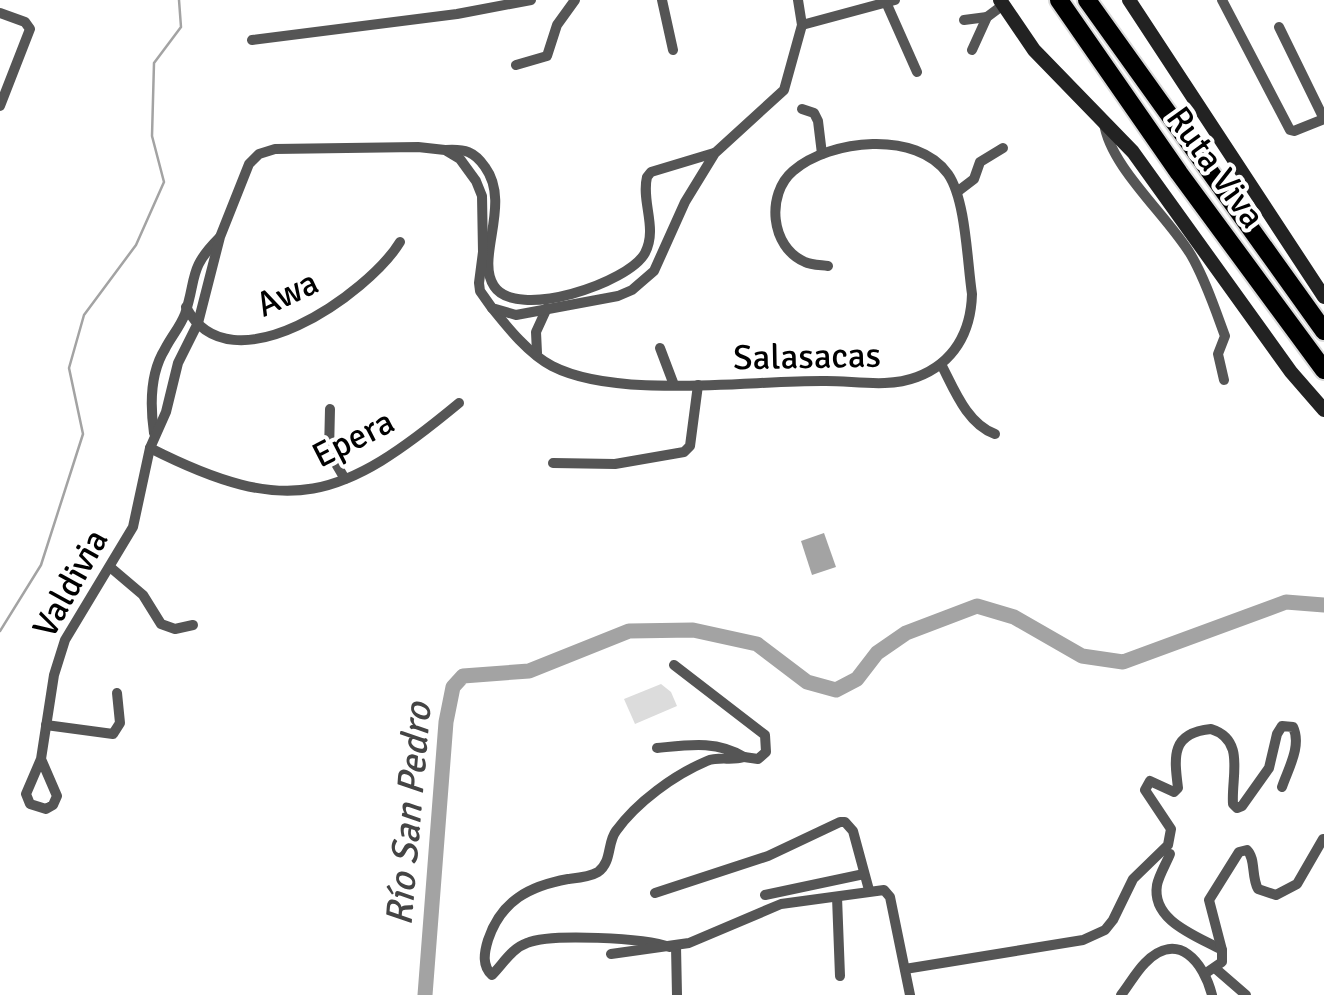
<svg xmlns="http://www.w3.org/2000/svg" width="1324" height="995" viewBox="0 0 1324 995" font-family="Signika,sans-serif">
	<style>
		.green { fill: #dcdcdc }
		.water { fill: #a3a3a3 }
		.lines { fill: none; stroke-linecap: round; stroke-linejoin: round }
		.stream { stroke: #a3a3a3; stroke-width: 2.5 }
		.river { stroke: #a3a3a3; stroke-width: 15 }
		.highway-casing { stroke: #dbdbdb; stroke-width: 22 }
		.street { stroke: #555; stroke-width: 10 }
		.secondary { stroke: #222; stroke-width: 14 }
		.highway { stroke: #000; stroke-width: 18 }
		.labels { text-anchor: middle; stroke-width: 8; stroke-linejoin: round; paint-order: stroke }
		.street-label { font-size: 35px; fill: #000; stroke: #fff }
		.water-label { font-size: 38px; font-style: italic; fill: #444; stroke: #fff }
	</style>
	<rect width="100%" height="100%" fill="#fff"/>
	<polygon class="green" points="661,684 671,692 677,706 635,724 624,699"/>
	<polygon class="water" points="824,533 836,567 812,575 801,541"/>
	<g class="lines">
		<polyline class="stream" points="0,631 41,565 83,434 69,368 84,315 136,245 164,182 152,136 154,63 181,27 179,0"/>
		<polyline class="river" points="425,995 446,722 453,687 463,676 529,671 629,631 693,630 757,644 807,682 836,690 857,679 877,653 906,633 977,606 1014,617 1082,656 1123,662 1286,602 1324,605"/>
		<defs>
			<g id="highway">
				<polyline points="1059,0 1179,173 1324,370"/>
				<polyline points="1087,0 1324,331"/>
			</g>
		</defs>
		<use href="#highway" class="highway-casing"/>
		<g class="street">
			<polyline points="662,0 673,50"/>
			<polyline points="885,0 917,72"/>
			<polyline points="1222,0 1290,130 1294,131 1324,119"/>
			<polyline points="0,13 25,22 30,29 0,106"/>
			<polyline points="964,20 987,17"/>
			<polyline points="802,25 895,0"/>
			<polyline points="1279,27 1324,119"/>
			<polyline points="252,40 457,14 531,0"/>
			<polyline points="972,50 987,17 1003,5"/>
			<polyline points="516,65 547,56 557,25 575,0"/>
			<polyline points="802,109 814,113 818,121 822,154"/>
			<path d="M1104 123C1110 167 1167 215 1191 255 1205 279 1215 309 1225 336L1218 354 1224 380"/>
			<path d="M446 150C465 149 474 151 485 167 512 204 475 258 494 286 516 321 629 283 645 253 658 228 641 202 647 177L651 172 714 153"/>
			<polyline points="957,192 974,179 980,162 1003,148"/>
			<path d="M186 307C230 392 369 293 400 242"/>
			<path d="M492 308C508 328 529 354 552 366 618 400 751 380 826 381 856 381 888 388 917 377 954 363 971 332 972 294 967 261 966 200 948 174 917 130 830 139 793 171 766 194 770 247 805 262 811 265 821 265 828 266"/>
			<polyline points="660,348 674,385"/>
			<polyline points="537,353 536,332 547,308"/>
			<path d="M941 364C954 389 967 424 995 434"/>
			<polyline points="330,409 329,452 345,479"/>
			<path d="M154 433C150 405 150 373 165 349 171 337 180 327 185 314 197 278 188 269 219 238"/>
			<path d="M150 448C290 519 342 500 459 403"/>
			<polyline points="553,463 615,464 684,452 690,446 698,385"/>
			<polyline points="110,567 143,595 161,624 175,629 193,625"/>
			<polyline points="674,665 765,735 766,752 758,759 744,757"/>
			<polyline points="46,725 113,734 120,723 117,693"/>
			<path d="M657 748C688 745 716 740 744 757 732 761 719 756 707 761 674 775 637 802 616 831 607 843 612 862 598 872 590 877 577 878 568 879 529 886 501 901 488 940 484 953 482 966 492 975 503 964 512 948 527 943 550 933 645 938 670 947"/>
			<polyline points="41,759 57,796 53,805 46,809 30,804 26,794 41,759 54,675 65,640 133,527 150,448 166,412 178,363 198,323 220,237 249,164 259,154 275,149 418,147 445,150 460,159 476,181 482,196 483,252 479,283 480,291 492,308 516,315 618,296 632,290 654,271 685,202 715,153 784,90 802,25 798,0"/>
			<path d="M1170 854C1166 864 1159 875 1157 885 1151 921 1197 936 1222 950"/>
			<polyline points="655,893 768,856 840,822 845,822 853,831 869,890"/>
			<polyline points="765,895 864,874"/>
			<polyline points="837,897 840,976"/>
			<polyline points="676,946 677,995"/>
			<polyline points="611,954 689,943 781,904 884,890 890,897 910,995"/>
			<path d="M905 969 1083 940 1105 930 1113 920 1133 879 1168 845 1171 829 1145 790 1150 781 1174 792 1178 788C1174 756 1171 733 1211 729 1246 740 1231 776 1233 804L1237 808 1242 806 1269 768 1277 734 1282 726 1293 727C1302 746 1288 769 1282 787"/>
			<polyline points="1216,969 1246,995"/>
			<path d="M1206 973 1222 962V950L1209 900 1239 852 1247 850C1256 859 1251 876 1258 889L1276 895 1297 884 1323 839"/>
			<path d="M1121 995C1129 985 1136 972 1145 963 1178 929 1204 963 1212 995"/>
		</g>
		<g class="secondary">
			<polyline points="1000,0 1034,50 1133,152 1291,372 1324,410"/>
			<polyline points="1129,0 1324,297"/>
		</g>
		<use href="#highway" class="highway"/>
	</g>
	<g class="labels">
		<g class="street-label">
			<text transform="translate(1216 167) rotate(54)" y="12">Ruta Viva</text>
			<text transform="translate(287 293) rotate(-25)" y="12">Awa</text>
			<text transform="translate(807 356) rotate(-1)" y="12">Salasacas</text>
			<text transform="translate(353 438) rotate(-27)" y="12">Epera</text>
			<text transform="translate(70 583) rotate(-61)" y="12">Valdivia</text>
		</g>
		<g class="water-label">
			<text transform="translate(408 814) rotate(-85)" y="13">Río San Pedro</text>
		</g>
	</g>
</svg>
